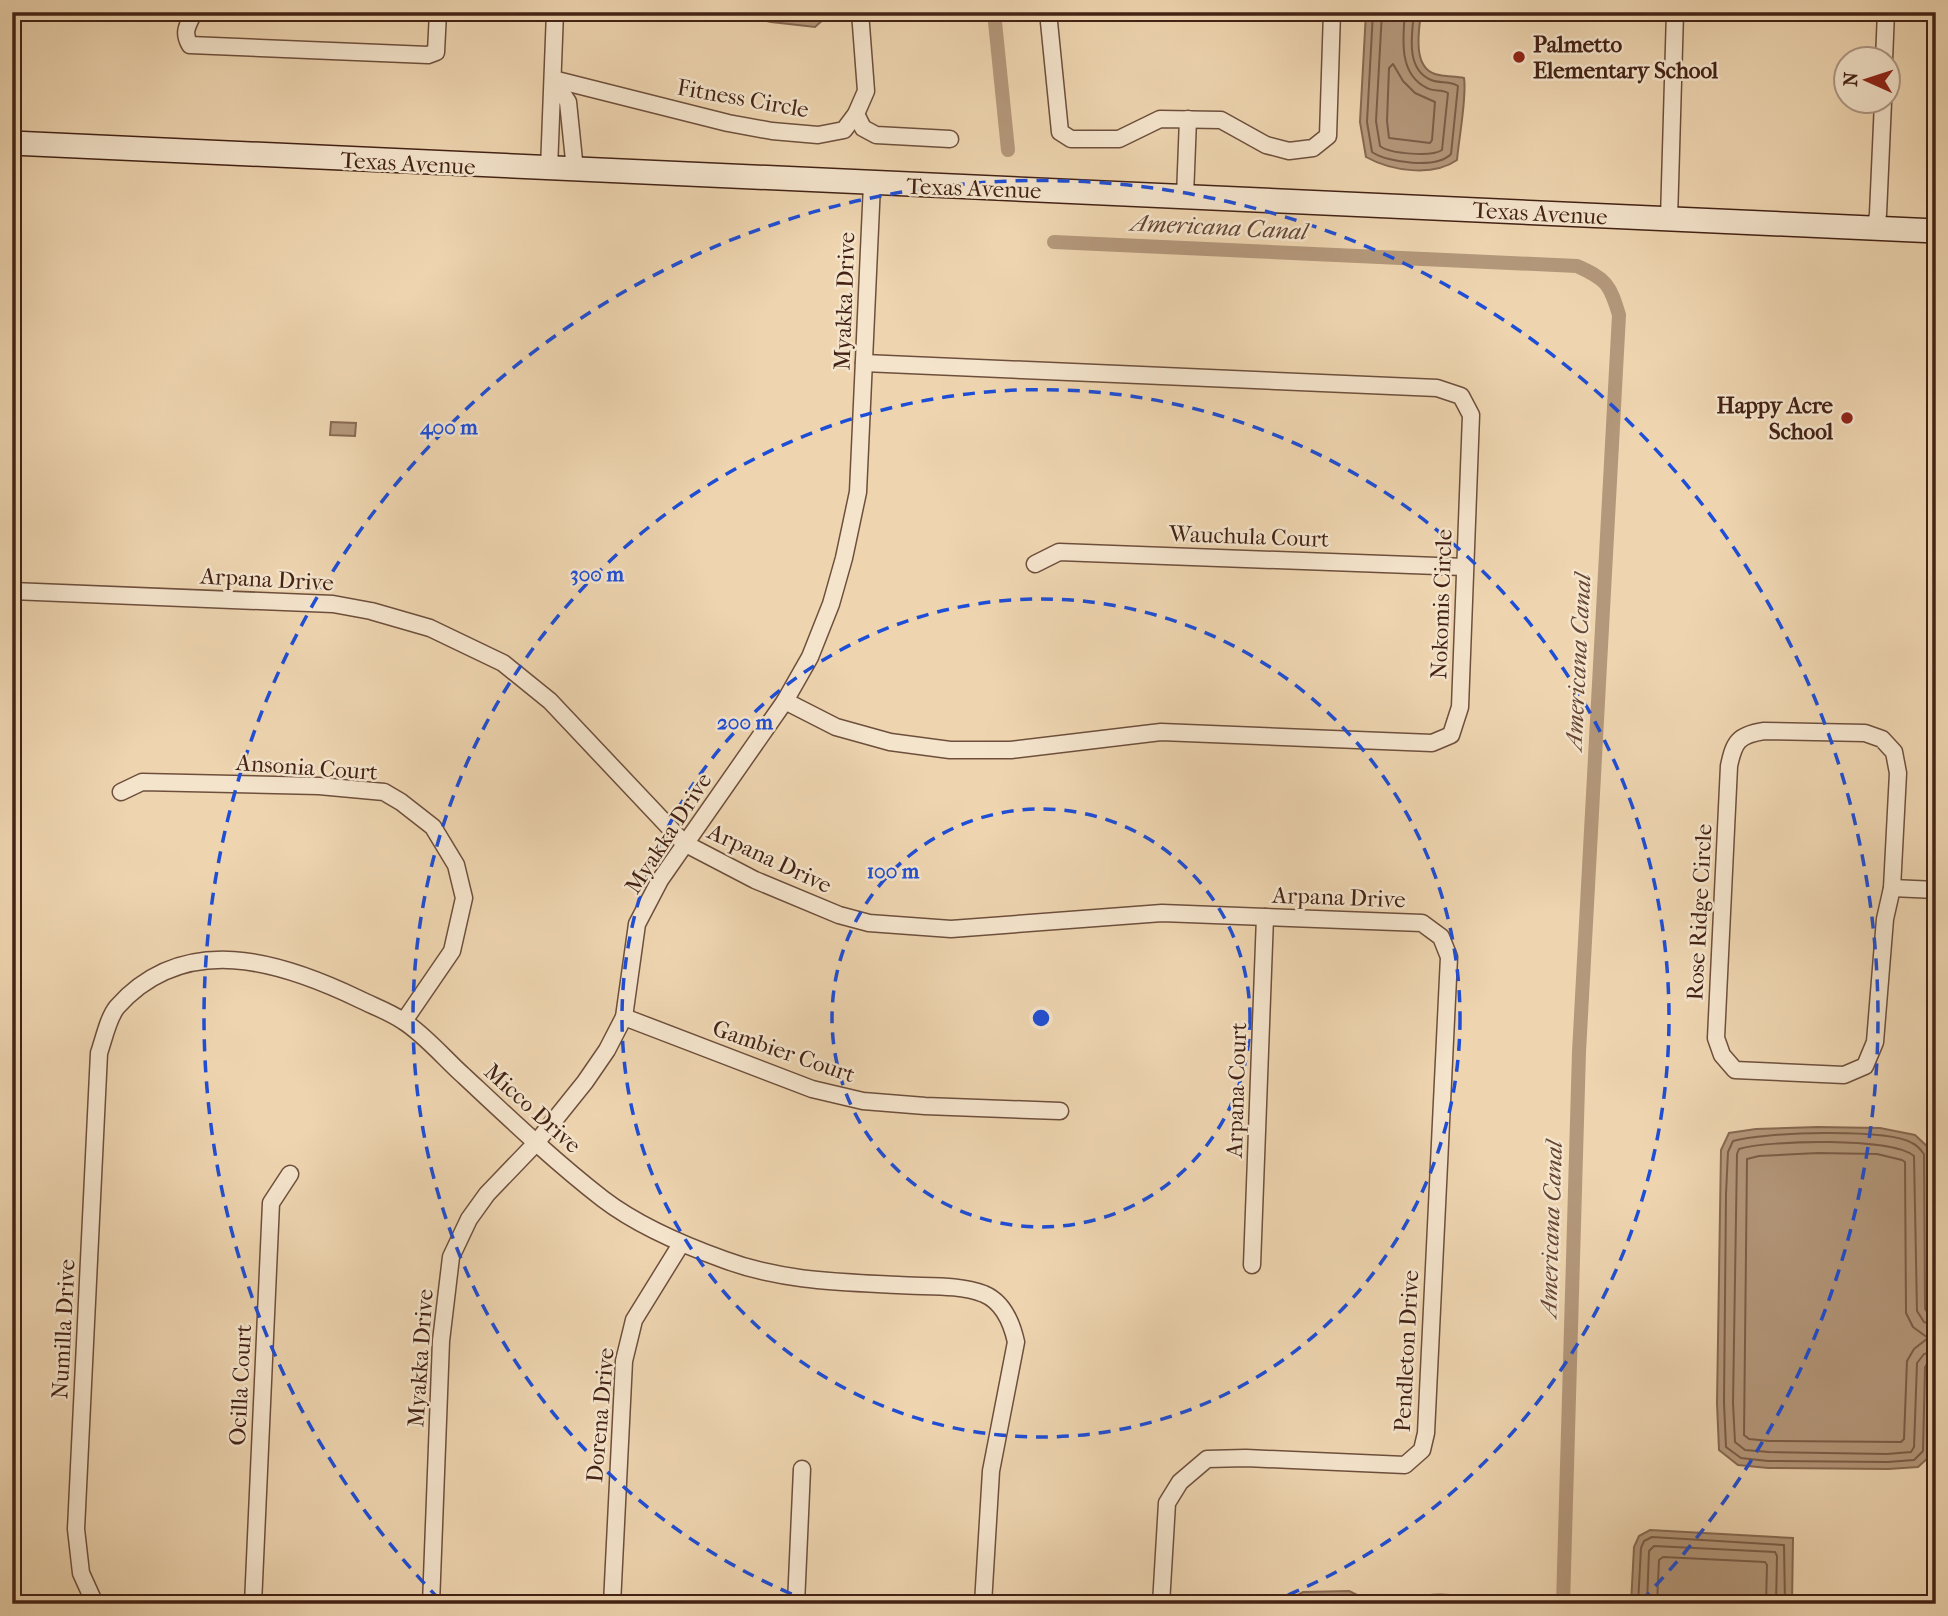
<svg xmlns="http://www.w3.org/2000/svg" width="1948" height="1616" viewBox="0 0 1948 1616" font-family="'IM FELL French Canon',serif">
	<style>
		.water { fill: #b4987b; stroke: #876952; stroke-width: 2 }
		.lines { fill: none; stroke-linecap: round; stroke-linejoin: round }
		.shore { stroke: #7c5d48; stroke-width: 2 }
		.canal { stroke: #b4987b; stroke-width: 14 }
		.street-casing { stroke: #6e4f3c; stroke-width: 19 }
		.secondary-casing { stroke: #432215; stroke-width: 26 }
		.street { stroke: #f4e4cc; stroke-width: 16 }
		.secondary { stroke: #f4e4cc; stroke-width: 23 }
		.ring { fill: none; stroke: #1d4ed8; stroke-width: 3.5; stroke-dasharray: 12 9 }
		.poi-dot { fill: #8f2418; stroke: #f4e4cc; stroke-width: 2.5 }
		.labels { text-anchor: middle; stroke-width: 5; stroke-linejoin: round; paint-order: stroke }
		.poi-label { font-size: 23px; font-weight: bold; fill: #432215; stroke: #f4e4cc; text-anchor: start }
		.street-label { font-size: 23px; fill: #432215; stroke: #f4e4cc }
		.water-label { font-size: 24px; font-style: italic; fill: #654534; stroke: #f4e4cc }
		.centre { fill: #1d4ed8; stroke: #f4e4cc; stroke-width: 3.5 }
		.ring-label { font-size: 21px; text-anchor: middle; font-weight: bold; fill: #1d4ed8; stroke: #f4e4cc; stroke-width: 5; stroke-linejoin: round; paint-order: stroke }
	</style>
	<rect width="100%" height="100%" fill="#eed5b0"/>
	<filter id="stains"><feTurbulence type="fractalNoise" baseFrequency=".00286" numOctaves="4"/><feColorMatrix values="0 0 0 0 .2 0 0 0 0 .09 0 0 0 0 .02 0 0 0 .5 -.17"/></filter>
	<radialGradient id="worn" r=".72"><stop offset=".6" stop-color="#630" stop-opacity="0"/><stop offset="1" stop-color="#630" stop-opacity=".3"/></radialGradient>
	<g class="water">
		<polygon points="725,12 826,12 825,18 815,27 771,22"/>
		<path d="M1366 12H1421C1419 30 1412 67 1435 74 1444 77 1455 76 1464 78 1467 97 1459 137 1457 160 1433 177 1391 171 1366 157L1360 122Z"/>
		<polygon points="331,422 356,423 355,436 330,435"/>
		<polygon points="1818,1127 1880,1128 1915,1135 1931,1150 1933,1354 1930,1456 1918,1467 1888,1469 1768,1468 1738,1465 1719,1450 1717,1403 1721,1150 1729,1133 1756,1129"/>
		<polygon points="1650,1530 1793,1538 1792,1604 1631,1604 1634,1547 1639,1536"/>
		<path d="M1349 1591C1358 1595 1371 1603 1380 1602 1406 1600 1451 1585 1472 1604H1290L1291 1599 1303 1592Z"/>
	</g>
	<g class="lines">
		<g class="shore">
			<path d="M1373 12 1367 122 1372 152C1388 163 1437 169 1451 154L1458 86C1450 80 1440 84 1431 80 1405 69 1412 34 1414 12"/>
			<path d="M1382 12 1376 121 1380 146C1390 154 1432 157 1442 150L1448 93C1442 89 1434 92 1427 88 1398 74 1403 38 1405 12"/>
			<polygon points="1393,64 1403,81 1415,93 1435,102 1432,140 1430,143 1389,138 1387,121 1389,68"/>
			<polygon points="1818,1153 1877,1154 1902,1160 1905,1162 1906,1313 1913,1327 1928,1338 1914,1349 1907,1361 1904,1439 1901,1442 1769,1441 1749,1439 1744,1435 1747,1159 1759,1156"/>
			<path d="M1936 1317 1929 1315 1925 1309 1924 1154C1921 1150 1917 1145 1912 1143 1887 1128 1762 1132 1733 1141L1728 1152 1726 1194 1724 1403 1726 1447 1741 1458 1768 1461 1888 1462 1914 1460 1923 1451 1925 1367 1929 1361 1936 1360"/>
			<path d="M1936 1326 1924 1322 1917 1311 1914 1156C1892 1137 1768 1140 1739 1149L1737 1154 1733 1403 1735 1442 1745 1450 1769 1452 1887 1454 1911 1452 1914 1447 1917 1363 1924 1354 1936 1351"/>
			<polyline points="1638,1604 1641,1548 1644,1541 1652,1537 1784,1545 1785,1604"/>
			<polyline points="1647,1604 1649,1551 1654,1546 1775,1552 1777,1556 1776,1604"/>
			<polyline points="1657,1604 1659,1560 1663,1557 1765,1562 1767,1565 1766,1604"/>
		</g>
		<g class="canal">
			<polyline points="994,12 1008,150"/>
			<path d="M1054 242 1577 266C1606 279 1610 284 1619 315L1579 1052 1563 1604"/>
		</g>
		<defs>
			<g id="street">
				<path d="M194 12C188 25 182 32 190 45L428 55 436 52 438 12"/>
				<polyline points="1048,12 1060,132 1071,139 1119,139 1160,119 1221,120 1266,145 1289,151 1313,148 1328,136 1332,12"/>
				<polyline points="1884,60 1886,12"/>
				<polyline points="553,79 728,123 772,131 818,135 844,130 856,114 866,91 860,12"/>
				<polyline points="553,79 568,102 575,170"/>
				<polyline points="856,114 863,128 876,135 950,139"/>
				<polyline points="549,169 555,12"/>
				<polyline points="1185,196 1188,119"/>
				<polyline points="1669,219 1675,12"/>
				<polyline points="1875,229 1878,214 1883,102"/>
				<polyline points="1035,564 1059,552 1464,567"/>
				<polyline points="12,591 333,604 371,611 430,628 503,663 550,701 684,843 755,880 839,915 869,923 951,929 1162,913 1422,923 1441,937 1449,957 1426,1433 1422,1450 1405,1465 1246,1458 1207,1459 1180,1482 1167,1503 1161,1604"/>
				<polyline points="785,701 836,727 890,742 950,750 1011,750 1161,732 1432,743 1451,735 1460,707 1471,415 1461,396 1437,388 864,363"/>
				<path d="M1764 731 1865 733 1882 739 1894 752 1898 773 1892 888 1885 919 1875 1042 1865 1066 1844 1075 1735 1070 1722 1055 1716 1038 1729 766C1734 742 1738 735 1764 731Z"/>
				<polyline points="121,792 142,782 319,786 384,792 401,802 433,827 456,865 464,898 452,951 404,1021"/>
				<polyline points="1892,888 1936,890"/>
				<polyline points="624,1017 812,1089 863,1101 925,1106 1060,1111"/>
				<polyline points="1252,1265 1265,917"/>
				<path d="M95 1604 81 1573 76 1529 99 1053C104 1039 108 1018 117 1007 185 931 280 961 359 999 373 1006 390 1012 403 1021 423 1033 446 1060 464 1076 509 1118 554 1161 603 1199 637 1225 686 1246 725 1260 781 1281 839 1282 898 1285 926 1287 958 1284 984 1294 1003 1302 1012 1324 1016 1342L991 1471 983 1604"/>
				<polyline points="253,1604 271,1203 290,1174"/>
				<polyline points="431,1604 441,1341 451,1257 469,1219 487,1194 536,1143 585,1082 607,1050 624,1017 637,924 660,880 785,701 810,657 831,604 844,558 858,492 872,184"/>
				<polyline points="612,1604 624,1361 634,1320 681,1244"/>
				<polyline points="796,1604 802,1469"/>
			</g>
			<polyline id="secondary" points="12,143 1936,231"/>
		</defs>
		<use href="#street" class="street-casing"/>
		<use href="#secondary" class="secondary-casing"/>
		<use href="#street" class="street"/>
		<use href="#secondary" class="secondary"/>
	</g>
	<g class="ring">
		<circle cx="1041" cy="1018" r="209"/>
		<circle cx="1041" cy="1018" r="419"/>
		<path d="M811 1602A628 628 0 1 1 1271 1602"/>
		<path d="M439 1599A837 837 0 1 1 1643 1599"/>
	</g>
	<g class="poi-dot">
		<circle cx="1519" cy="57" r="7"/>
		<circle cx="1847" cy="418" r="7"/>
	</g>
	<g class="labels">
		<g class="poi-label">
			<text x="1533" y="52">Palmetto<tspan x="1533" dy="26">Elementary School</tspan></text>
			<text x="1833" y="413" text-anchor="end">Happy Acre<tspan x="1833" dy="26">School</tspan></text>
		</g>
		<g class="street-label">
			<text transform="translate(743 98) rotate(10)" y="8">Fitness Circle</text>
			<text transform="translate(408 163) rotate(3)" y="8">Texas Avenue</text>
			<text transform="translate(974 188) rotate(2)" y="8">Texas Avenue</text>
			<text transform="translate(1540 213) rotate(3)" y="8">Texas Avenue</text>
			<text transform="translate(844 301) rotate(-88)" y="8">Myakka Drive</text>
			<text transform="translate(1249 536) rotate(2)" y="8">Wauchula Court</text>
			<text transform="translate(267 579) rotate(3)" y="8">Arpana Drive</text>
			<text transform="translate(1441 604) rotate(-88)" y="8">Nokomis Circle</text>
			<text transform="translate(307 767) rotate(4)" y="8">Ansonia Court</text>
			<text transform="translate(668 833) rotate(-57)" y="8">Myakka Drive</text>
			<text transform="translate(770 858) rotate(25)" y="8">Arpana Drive</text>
			<text transform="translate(1339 897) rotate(2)" y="8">Arpana Drive</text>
			<text transform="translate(1699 912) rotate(-87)" y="8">Rose Ridge Circle</text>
			<text transform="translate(784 1051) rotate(19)" y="8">Gambier Court</text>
			<text transform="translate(1236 1090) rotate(-88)" y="8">Arpana Court</text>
			<text transform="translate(533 1108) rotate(42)" y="8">Micco Drive</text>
			<text transform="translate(63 1329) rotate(-87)" y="8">Numilla Drive</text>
			<text transform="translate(1406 1351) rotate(-87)" y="8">Pendleton Drive</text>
			<text transform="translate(420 1358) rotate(-86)" y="8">Myakka Drive</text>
			<text transform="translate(240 1385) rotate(-87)" y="8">Ocilla Court</text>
			<text transform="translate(600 1415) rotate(-85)" y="8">Dorena Drive</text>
		</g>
		<g class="water-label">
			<text transform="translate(1219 227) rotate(3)" y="8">Americana Canal</text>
			<text transform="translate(1578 662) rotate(-87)" y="8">Americana Canal</text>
			<text transform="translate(1551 1229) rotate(-88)" y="8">Americana Canal</text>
		</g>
	</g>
	<circle cx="1041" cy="1018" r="10" class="centre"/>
	<g class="ring-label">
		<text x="449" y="434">400 m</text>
		<text x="597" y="581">300 m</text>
		<text x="745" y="729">200 m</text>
		<text x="893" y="878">100 m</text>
	</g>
	<rect width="1948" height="1616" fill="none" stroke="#eed5b0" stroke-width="42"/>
	<rect x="14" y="14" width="1920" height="1588" fill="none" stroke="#432215" stroke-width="3.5"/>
	<rect x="21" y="21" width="1906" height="1574" fill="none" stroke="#432215" stroke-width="2"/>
	<g transform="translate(1867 80) rotate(273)"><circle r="33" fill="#f4e4cc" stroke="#ad9683" stroke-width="2"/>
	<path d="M0-5L12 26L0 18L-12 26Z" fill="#8f2418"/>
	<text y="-10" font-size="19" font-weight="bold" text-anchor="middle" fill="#432215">N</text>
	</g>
	<rect width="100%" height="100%" filter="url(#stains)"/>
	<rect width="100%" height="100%" fill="url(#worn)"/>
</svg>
